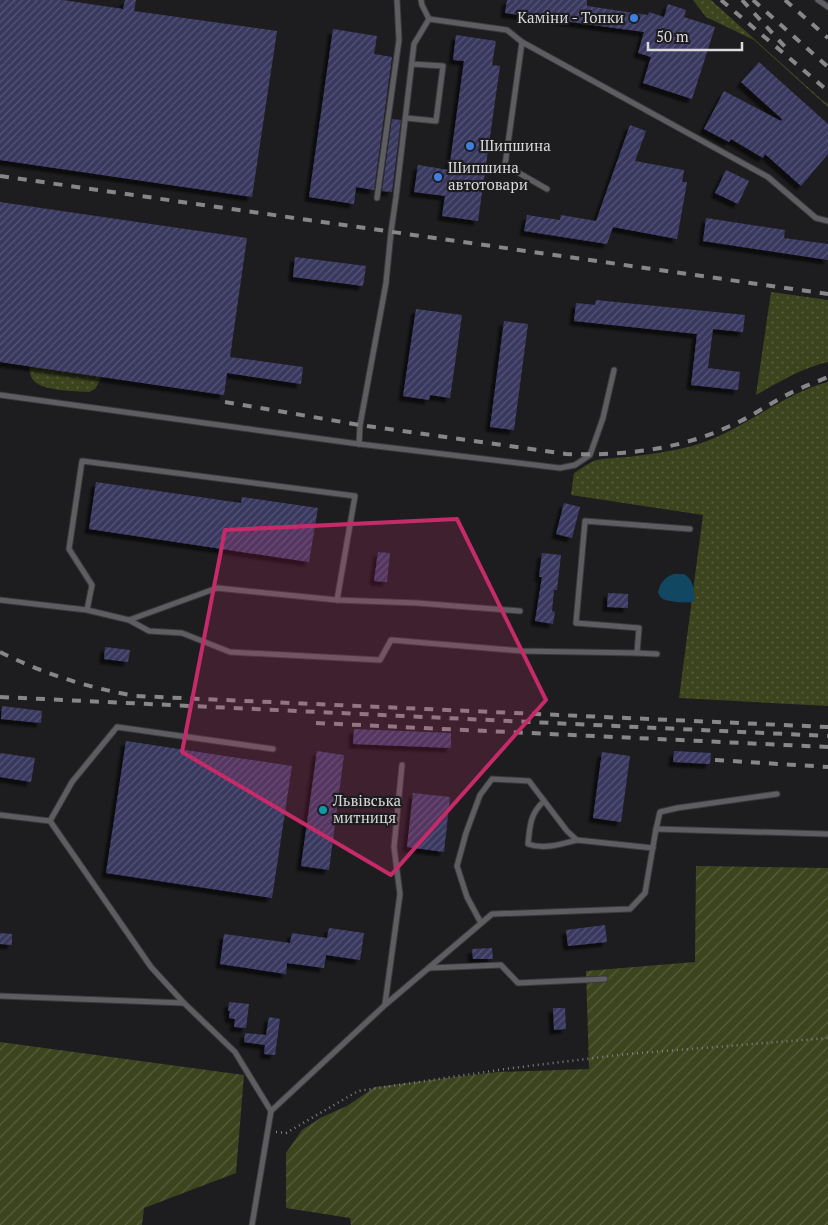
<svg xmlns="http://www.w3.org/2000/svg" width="828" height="1225" viewBox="0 0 828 1225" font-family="'PT Serif',serif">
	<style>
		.grass { fill: url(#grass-dots) }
		.garden { fill: url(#garden-furrows) }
		.water { fill: #124761 }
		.building { fill: url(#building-hatch); filter: url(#shadow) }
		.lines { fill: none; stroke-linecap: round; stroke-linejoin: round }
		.lane-casing { stroke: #3a3a3c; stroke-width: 7 }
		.path { stroke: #838385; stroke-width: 2.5; stroke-dasharray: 1 4; stroke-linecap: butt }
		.lane { stroke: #5e5e62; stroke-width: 5 }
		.rail { stroke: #87878a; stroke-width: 4; stroke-dasharray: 9 9; stroke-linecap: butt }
		.marked { fill: #c42b68; fill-opacity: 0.2; stroke: #c42b68; stroke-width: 4; stroke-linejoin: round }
		.shop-dot { fill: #3f7fe0; stroke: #1d1d20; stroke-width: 2 }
		.culture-dot { fill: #0f9aa8; stroke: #1d1d20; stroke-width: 2 }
		.labels { text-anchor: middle; stroke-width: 4.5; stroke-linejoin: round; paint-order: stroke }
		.poi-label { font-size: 15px; fill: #dadadc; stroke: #1d1d20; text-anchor: start }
	</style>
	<defs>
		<pattern id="grass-dots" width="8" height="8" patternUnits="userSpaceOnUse" patternTransform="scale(1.25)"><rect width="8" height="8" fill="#3c441e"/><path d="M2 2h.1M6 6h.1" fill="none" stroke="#585e3e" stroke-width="1.8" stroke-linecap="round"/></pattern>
		<pattern id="garden-furrows" width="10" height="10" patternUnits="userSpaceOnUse" patternTransform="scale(1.25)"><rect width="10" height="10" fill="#3c441e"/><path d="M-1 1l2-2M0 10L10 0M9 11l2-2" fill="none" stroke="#585e3e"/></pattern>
		<pattern id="building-hatch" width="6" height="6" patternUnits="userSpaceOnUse" patternTransform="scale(1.25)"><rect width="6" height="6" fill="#3a3961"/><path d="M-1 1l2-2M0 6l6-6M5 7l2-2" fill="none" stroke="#565577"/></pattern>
		<filter id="shadow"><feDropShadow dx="-4.5" dy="4.5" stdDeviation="1" flood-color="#0009"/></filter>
	</defs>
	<rect width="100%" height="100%" fill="#1d1d20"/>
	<g class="grass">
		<polygon points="693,0 711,0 822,100 828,104 828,107 754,40 706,17"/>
		<path d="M771 292 828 300V362C802 368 779 382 756 395Z"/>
		<path d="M29 366 102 377 95 389 89 392C75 391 43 391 34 381 30 377 30 372 29 366Z"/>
		<path d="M828 382V706L679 698 703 515 571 495 574 473C581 469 589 462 597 460 607 458 618 458 628 457 652 454 684 450 707 441 749 425 785 393 828 382Z"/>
	</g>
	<g class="garden">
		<polygon points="696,866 828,868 828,1225 351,1225 350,1218 286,1208 286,1153 302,1130 322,1117 347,1106 375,1087 497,1072 589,1069 586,971 695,962"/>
		<polygon points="0,1042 244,1075 236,1173 144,1208 142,1225 0,1225"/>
	</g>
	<path class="water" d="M674 574C675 574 682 574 683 574 694 578 695 593 694 602 686 603 669 602 663 599 660 597 659 595 658 592 660 583 665 577 674 574Z"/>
	<g class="building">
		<polygon points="0,0 63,0 123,9 125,0 136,0 134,11 277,31 252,197 0,160"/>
		<polygon points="507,0 587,0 587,6 648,15 649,12 664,17 668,4 686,10 684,17 715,27 692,99 643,83 651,57 638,53 644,32 505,13"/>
		<polygon points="333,29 377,36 374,54 392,57 374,190 356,187 354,204 309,197"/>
		<polygon points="456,35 496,41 492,65 500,66 478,221 442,216 445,196 414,192 418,165 449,170 464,61 453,60"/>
		<polygon points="759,62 828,124 828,154 801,186 765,154 763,158 731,139 729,142 704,129 724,91 781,121 782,119 741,82"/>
		<polygon points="392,119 401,120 392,192 382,191"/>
		<polygon points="630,125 646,131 635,161 684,170 682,182 687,182 677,239 613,227 607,244 524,231 527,215 560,220 561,215 596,221"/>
		<polygon points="726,170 749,181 738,204 715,193"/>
		<polygon points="0,202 247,238 230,357 303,367 301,384 227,373 224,395 0,362"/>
		<polygon points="706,218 785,230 784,238 828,244 828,260 703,241"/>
		<polygon points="295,257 366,266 363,286 293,277"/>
		<polygon points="596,300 745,315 743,332 713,329 708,368 740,372 738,390 691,385 697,334 574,321 576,303 595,305"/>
		<polygon points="416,309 462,315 450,398 430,395 429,400 403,396"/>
		<polygon points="504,321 528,324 514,430 490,427"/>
		<polygon points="96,482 241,503 242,497 318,508 309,562 89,529"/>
		<polygon points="564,503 580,507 572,538 556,534"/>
		<polygon points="378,552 390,553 387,582 374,581"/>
		<polygon points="542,553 561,555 557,590 554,590 552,611 555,612 553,624 535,621 542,577 539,577"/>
		<polygon points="608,593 628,594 628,608 607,607"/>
		<polygon points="105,647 130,650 128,662 104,659"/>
		<polygon points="2,706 42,711 41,723 1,719"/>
		<polygon points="354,729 451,733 451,748 353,744"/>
		<polygon points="126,741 292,766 272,898 106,873"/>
		<polygon points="317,751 344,755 329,870 301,866"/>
		<polygon points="674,751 711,753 710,764 673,762"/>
		<polygon points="602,752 630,756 621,822 593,818"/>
		<polygon points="0,753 35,758 31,782 0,777"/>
		<polygon points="413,793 450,797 444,852 407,847"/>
		<polygon points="605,925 607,942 568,946 566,930"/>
		<polygon points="329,928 364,933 360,960 326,955 324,968 287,963 286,974 220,964 224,934 290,943 292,933 327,938"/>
		<polygon points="0,933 12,934 12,945 0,944"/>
		<polygon points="492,948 493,959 473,959 472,949"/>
		<polygon points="229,1002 249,1004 246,1028 234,1027 235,1019 229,1018 230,1011 228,1011"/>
		<polygon points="553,1008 565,1008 566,1029 554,1030"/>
		<polygon points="269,1017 280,1019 275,1055 264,1054 265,1045 244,1042 245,1033 266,1035"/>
	</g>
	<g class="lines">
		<defs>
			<g id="lane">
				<polyline points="421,0 422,5 429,19"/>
				<polyline points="818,0 828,7"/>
				<polyline points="429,19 507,30 522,42 768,177 816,218 828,221"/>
				<polyline points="522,42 505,165 547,189"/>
				<polyline points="406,118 436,121 443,66 412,64"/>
				<polyline points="377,198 399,40 397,0"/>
				<polyline points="0,395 359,444 560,468 575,465 590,455 603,418 614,370"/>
				<polyline points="359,444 360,425 386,283 391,232 396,197 414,44 429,19"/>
				<polyline points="0,600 87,610 129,620 217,588 337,600 355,496 82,461 69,549 92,585 87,610"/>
				<polyline points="337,600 417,603 520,611"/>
				<polyline points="129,620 149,631 182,633 230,652 380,660 391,640 522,651 637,653 657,654"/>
				<polyline points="637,653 639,628 576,623 585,521 690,529"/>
				<path d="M544 801C530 814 530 825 528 844 544 850 562 844 577 840"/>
				<polyline points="0,815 50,821 151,967 184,1003 235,1052 271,1111"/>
				<polyline points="50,821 72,782 117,727 273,749"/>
				<polyline points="656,829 828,834"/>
				<polyline points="481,923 467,897 457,866 466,833 480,795 492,779 529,781 567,831 577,840 653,848"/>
				<polyline points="429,968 501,965 518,983 605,979"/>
				<polyline points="0,996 184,1003"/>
				<polyline points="385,1004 400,894 394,847 402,765"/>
				<polyline points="252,1225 271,1111 385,1005 492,914 630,909 645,893 656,829 660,812 677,808 777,794"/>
			</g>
		</defs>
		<use href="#lane" class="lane-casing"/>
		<polyline class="path" points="276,1132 286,1133 358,1091 512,1068 627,1054 828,1038"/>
		<use href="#lane" class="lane"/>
		<g class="rail">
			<polyline points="721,0 828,91"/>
			<polyline points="742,0 787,49"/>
			<polyline points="753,0 828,67"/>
			<polyline points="785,0 828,38"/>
			<polyline points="0,176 828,294"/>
			<path d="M225 402 360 425 566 454C621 456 679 450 730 426 747 419 763 408 779 399 795 390 811 384 828 377"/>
			<path d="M0 652C44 674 86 687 135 696L828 727"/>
			<polyline points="0,697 828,736"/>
			<polyline points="316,723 828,747"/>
			<polyline points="715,760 828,767"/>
		</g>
	</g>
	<path class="marked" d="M457 519 546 700 391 875 182 752 225 530Z"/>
	<g class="shop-dot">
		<circle cx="634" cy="18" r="5"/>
		<circle cx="470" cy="146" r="5"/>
		<circle cx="438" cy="177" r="5"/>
	</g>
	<circle class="culture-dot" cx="323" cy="810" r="5"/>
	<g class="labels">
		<g class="poi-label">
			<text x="624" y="23" text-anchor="end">Каміни - Топки</text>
			<text x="480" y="151">Шипшина</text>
			<text x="448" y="173">Шипшина<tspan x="448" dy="17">автотовари</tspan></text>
			<text x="333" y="806">Львівська<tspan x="333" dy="17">митниця</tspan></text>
		</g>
	</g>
	<path d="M648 42v8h94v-8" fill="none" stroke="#dadadc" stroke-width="2.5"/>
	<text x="656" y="42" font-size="15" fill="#dadadc" stroke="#1d1d20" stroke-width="4" paint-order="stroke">50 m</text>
</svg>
